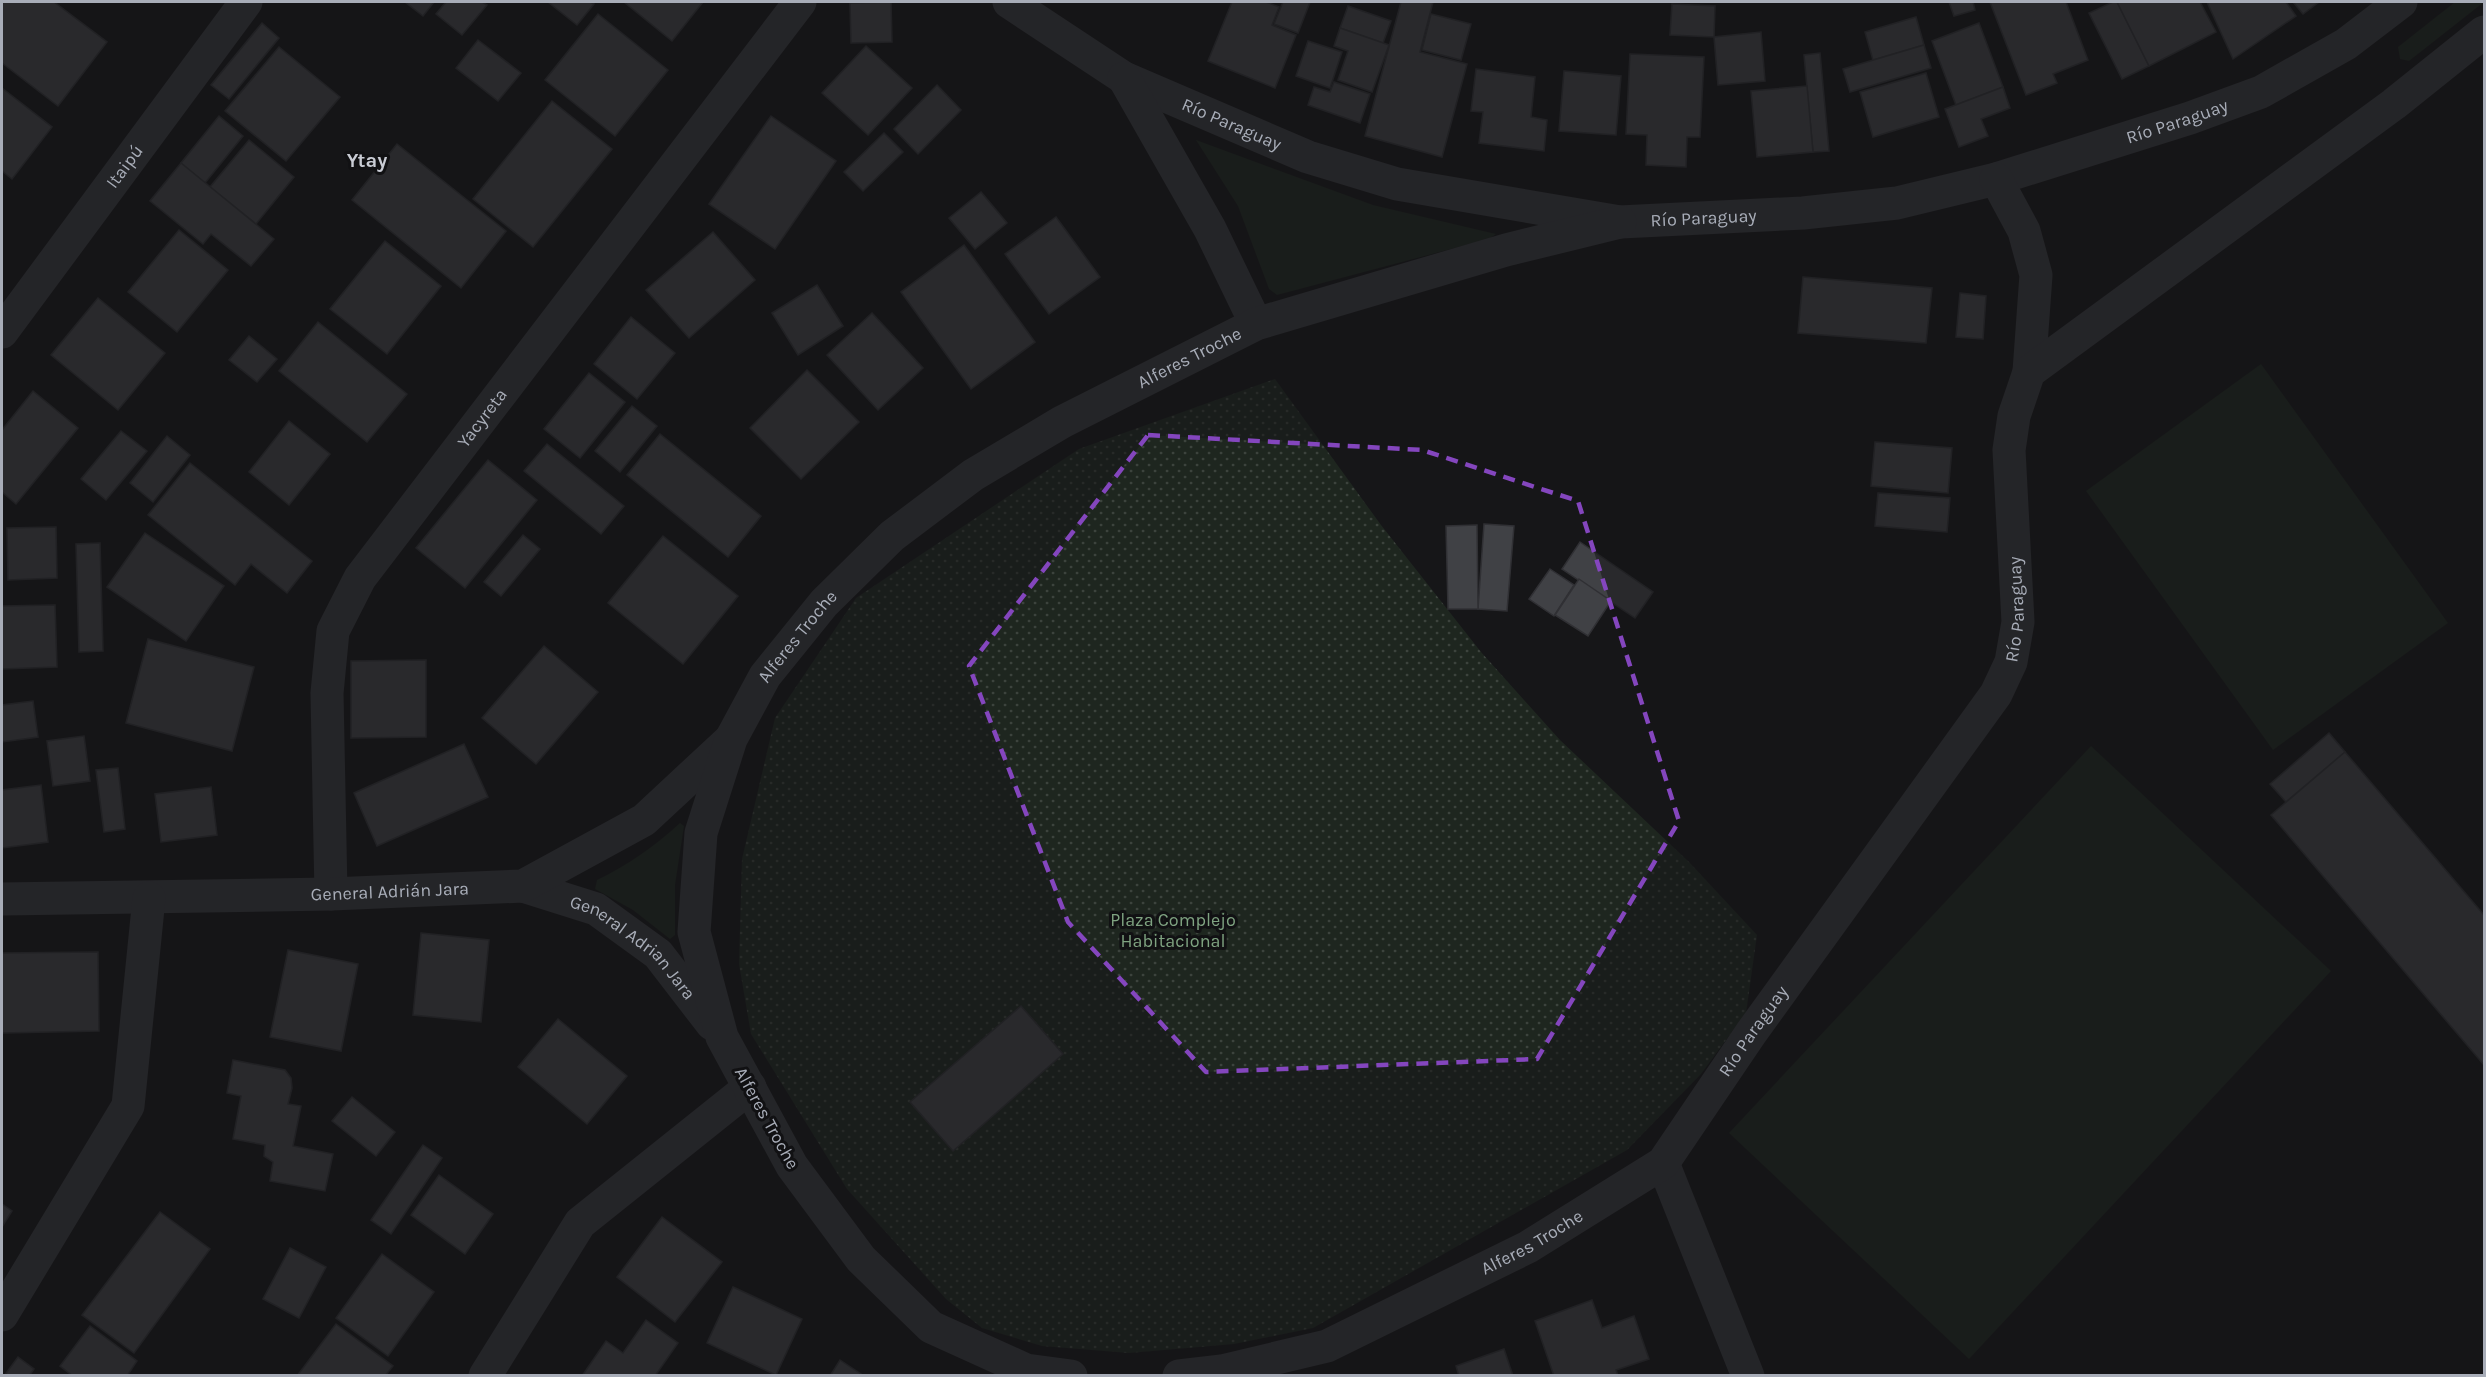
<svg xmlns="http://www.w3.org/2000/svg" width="2486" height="1377" viewBox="0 0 2486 1377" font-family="Karla,sans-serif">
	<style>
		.green { fill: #1e261f }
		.park { fill: url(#park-dots) }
		.building { fill: #404145; stroke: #303034; stroke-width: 1.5 }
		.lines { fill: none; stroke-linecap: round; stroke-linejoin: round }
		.minor { stroke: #37383d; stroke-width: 33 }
		.marked { fill: none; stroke: #8446be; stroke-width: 4.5; stroke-dasharray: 12 8; stroke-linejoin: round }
		.labels { text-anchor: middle; stroke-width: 6; stroke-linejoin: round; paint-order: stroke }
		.street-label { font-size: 18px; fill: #a8adb8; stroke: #111113 }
		.park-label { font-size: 18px; fill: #7fa381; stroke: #111113 }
		.neighbourhood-label { font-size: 20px; font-weight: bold; fill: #c9ccd4; stroke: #111113 }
	</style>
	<defs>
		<pattern id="park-dots" width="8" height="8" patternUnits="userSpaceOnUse" patternTransform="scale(1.5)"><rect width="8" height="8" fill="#1e261f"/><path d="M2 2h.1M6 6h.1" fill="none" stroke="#3c433d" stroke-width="1.8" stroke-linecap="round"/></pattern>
	</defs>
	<rect width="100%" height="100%" fill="#161618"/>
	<g class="green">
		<polygon points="2455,2 2484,2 2409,61 2400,59 2398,47"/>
		<polygon points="1196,140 1373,205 1496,234 1489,239 1277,295 1269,289 1238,206"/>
		<polygon points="2261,364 2448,623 2273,750 2086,491"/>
		<polygon points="2091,746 2331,971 1969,1359 1729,1133"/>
		<path d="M680 823 684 826 675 885V935L670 939 633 910 595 889 597 880C628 865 655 846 680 823Z"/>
	</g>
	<polygon class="park" points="1275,379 1381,525 1481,652 1560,740 1689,862 1757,935 1746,1013 1701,1074 1627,1150 1313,1328 1234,1344 1129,1353 1042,1346 982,1328 946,1299 847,1189 751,1034 739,964 742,859 775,718 856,598 1079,449"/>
	<g class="building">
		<polygon points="2,2 54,2 107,42 58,106 2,63"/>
		<polygon points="405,2 434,2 423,16"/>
		<polygon points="446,2 482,2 487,5 462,35 436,14"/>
		<polygon points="548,2 590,2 594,4 577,25"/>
		<polygon points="624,2 703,2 672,41"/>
		<polygon points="891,2 892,42 851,43 850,3"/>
		<polygon points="1232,2 1266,2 1279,7 1272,25 1296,35 1275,88 1208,61"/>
		<polygon points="1283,2 1310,2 1298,33 1274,24"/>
		<polygon points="1401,2 1433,2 1420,52 1467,64 1442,157 1365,136"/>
		<polygon points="1949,2 1973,2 1975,10 1954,16"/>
		<polygon points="1990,2 2066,2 2088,60 2053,74 2057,83 2026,95"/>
		<polygon points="2113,2 2117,2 2149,66 2122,79 2089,13"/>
		<polygon points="2117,2 2200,2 2216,32 2149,66"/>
		<polygon points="2207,2 2286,2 2296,16 2233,59"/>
		<polygon points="2293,2 2319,2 2303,14"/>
		<polygon points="1672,4 1715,6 1714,37 1670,35"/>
		<polygon points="1348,6 1391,21 1383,43 1340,28"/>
		<polygon points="598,14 668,70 615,136 545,80"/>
		<polygon points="1431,14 1471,24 1461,60 1422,50"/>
		<polygon points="1916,17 1924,45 1873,60 1865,32"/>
		<polygon points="262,23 279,38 229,99 211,85"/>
		<polygon points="1979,23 2003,87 1956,105 1932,41"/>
		<polygon points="1340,28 1389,45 1372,92 1338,80 1348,51 1334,46"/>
		<polygon points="1761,32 1765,81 1718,85 1714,37"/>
		<polygon points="478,40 521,73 498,101 456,68"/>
		<polygon points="1308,41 1342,52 1330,88 1296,76"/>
		<polygon points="1924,45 1931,68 1850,92 1843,69"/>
		<polygon points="866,46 912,88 868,135 822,93"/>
		<polygon points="279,47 340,97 286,161 225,111"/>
		<polygon points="1820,53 1829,151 1813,152 1804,55"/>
		<polygon points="1630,54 1704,57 1700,137 1687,137 1686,167 1646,165 1647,135 1626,134"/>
		<polygon points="1476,69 1535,77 1531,117 1547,120 1544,151 1479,143 1483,112 1471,111"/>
		<polygon points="1564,71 1621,76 1616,135 1559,131"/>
		<polygon points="1926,73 1939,117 1873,137 1860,92"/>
		<polygon points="1334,82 1370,94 1360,123 1308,105 1314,87 1330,92"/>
		<polygon points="937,85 961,110 918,154 894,129"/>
		<polygon points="1807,86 1813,152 1757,157 1751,91"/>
		<polygon points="2003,87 2010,108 1981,119 1988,136 1959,147 1945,109"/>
		<polygon points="2,88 52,127 12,179 2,171"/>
		<polygon points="552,101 612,149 533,247 473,199"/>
		<polygon points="219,116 243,136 205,183 181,163"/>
		<polygon points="771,116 836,161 775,249 709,204"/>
		<polygon points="884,133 903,152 863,191 844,172"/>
		<polygon points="249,140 294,177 256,224 210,187"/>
		<polygon points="397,144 506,231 461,288 352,200"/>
		<polygon points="181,163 274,239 251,266 211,234 203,244 150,201"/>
		<polygon points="981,192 1007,223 975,249 949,218"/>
		<polygon points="1056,217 1100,277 1049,314 1005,254"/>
		<polygon points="179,230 228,270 177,332 128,292"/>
		<polygon points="713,232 755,280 689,338 646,290"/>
		<polygon points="385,241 441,286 387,354 330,309"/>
		<polygon points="964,245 1035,342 971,389 901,292"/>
		<polygon points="1803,277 1932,288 1926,343 1798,333"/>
		<polygon points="817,285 843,326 798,355 772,313"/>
		<polygon points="1960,293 1986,296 1983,339 1956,337"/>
		<polygon points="98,298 165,353 118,410 51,355"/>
		<polygon points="872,313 923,368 878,410 827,355"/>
		<polygon points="631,317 675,353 637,399 594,364"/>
		<polygon points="318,322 407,394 367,442 279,371"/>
		<polygon points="249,336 277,359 257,382 229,360"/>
		<polygon points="807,370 859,422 801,479 750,428"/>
		<polygon points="589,373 625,402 580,458 544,429"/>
		<polygon points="33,391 78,428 16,504 2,492 2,430"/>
		<polygon points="632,406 657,426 620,472 595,451"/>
		<polygon points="289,421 330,454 289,505 249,472"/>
		<polygon points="121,431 147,451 106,500 81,479"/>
		<polygon points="660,434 761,516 728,557 627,475"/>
		<polygon points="167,436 190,455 153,502 130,483"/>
		<polygon points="1875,442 1952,448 1948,493 1871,486"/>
		<polygon points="547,444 624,506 601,534 524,471"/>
		<polygon points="488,460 537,500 465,588 416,548"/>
		<polygon points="190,463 312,561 287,593 251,564 235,585 148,515"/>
		<polygon points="1878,493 1950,498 1947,532 1875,526"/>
		<polygon points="1484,524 1514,526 1507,611 1478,609"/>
		<polygon points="1477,525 1478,609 1448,609 1446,526"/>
		<polygon points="56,527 57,578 8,580 7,528"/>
		<polygon points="145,533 224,586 186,641 107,587"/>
		<polygon points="523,535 540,549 501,596 484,582"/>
		<polygon points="663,536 738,596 683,664 608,603"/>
		<polygon points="1580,542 1653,592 1635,618 1562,569"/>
		<polygon points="100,543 103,651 79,652 76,544"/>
		<polygon points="1550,569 1574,585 1554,616 1529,599"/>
		<polygon points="1579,579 1611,601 1588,636 1555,615"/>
		<polygon points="55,605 57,667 2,669 2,606"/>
		<polygon points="148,639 254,667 232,751 126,723"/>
		<polygon points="544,646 598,692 536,764 482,718"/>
		<polygon points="426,660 426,737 351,738 351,661"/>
		<polygon points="33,701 38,737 2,742 2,705"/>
		<polygon points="2329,733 2345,752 2286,802 2270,784"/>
		<polygon points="84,736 90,781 53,786 47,741"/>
		<polygon points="464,744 488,797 377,846 354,793"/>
		<polygon points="2345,752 2484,915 2484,1065 2271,815"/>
		<polygon points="118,768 125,829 104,832 96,770"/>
		<polygon points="41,785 48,842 2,848 2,790"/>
		<polygon points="211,787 217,835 161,842 155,794"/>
		<polygon points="421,933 489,940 481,1022 413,1015"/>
		<polygon points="288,950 358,964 341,1051 270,1037"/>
		<polygon points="98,952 99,1031 2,1033 2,953"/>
		<polygon points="1021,1006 1063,1054 953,1151 910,1102"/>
		<polygon points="558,1019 627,1076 587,1124 518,1067"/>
		<polygon points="233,1060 285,1070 291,1078 292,1088 288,1104 301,1106 293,1146 333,1154 325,1191 270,1181 273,1162 264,1156 265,1145 233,1139 241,1096 227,1093"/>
		<polygon points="352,1097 395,1132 376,1156 332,1121"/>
		<polygon points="423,1145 442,1158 391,1234 371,1220"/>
		<polygon points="439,1175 493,1214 465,1254 411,1215"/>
		<polygon points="2,1204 12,1211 2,1227"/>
		<polygon points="160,1212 210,1249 134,1353 82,1315"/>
		<polygon points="662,1217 722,1262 675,1322 617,1277"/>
		<polygon points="290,1248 326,1267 299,1318 263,1299"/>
		<polygon points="382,1254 434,1292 388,1356 336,1318"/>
		<polygon points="733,1287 802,1319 776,1375 707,1343"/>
		<polygon points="1592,1300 1602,1328 1634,1316 1649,1359 1616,1370 1618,1376 1554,1376 1535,1321"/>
		<polygon points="646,1320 678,1343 655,1376 582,1376 606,1341 623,1353"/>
		<polygon points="336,1324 393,1366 385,1376 297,1376"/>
		<polygon points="90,1326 137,1361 127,1376 73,1376 60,1366"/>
		<polygon points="1504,1349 1513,1376 1459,1376 1456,1366"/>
		<polygon points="18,1357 34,1369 29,1376 4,1376"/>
		<polygon points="840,1360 864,1376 830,1376"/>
	</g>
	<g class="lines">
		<g class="minor">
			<path id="s1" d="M1009 2 1124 78 1308 157 1397 184 1620 222 1803 213 1897 203 1996 179 2190 118 2261 92 2346 44 2401 2"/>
			<polyline points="1124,78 1210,229 1256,324"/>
			<polyline points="1996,179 2024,231 2036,275 2029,372"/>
			<path id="s2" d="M2 332 246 2"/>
			<path id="s3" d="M523 886 596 909 658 954 712 1024"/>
			<path id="s4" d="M331 894 327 693 333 631 360 578 800 2"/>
			<path id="s5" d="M2 899 331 894 523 886 644 820 730 740"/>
			<polyline points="1663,1163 1748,1376"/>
			<polyline points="2,1315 128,1106 149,898"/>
			<polyline points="485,1376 580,1223 750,1087"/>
			<path id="s6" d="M1071 1376 1026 1370 931 1327 861 1259 792 1166 722 1037 694 932 701 833 731 739 765 676 824 603 892 536 973 475 1062 422 1256 324 1506 250 1620 222"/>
			<path id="s7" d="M1179 1376 1222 1371 1327 1346 1528 1247 1663 1163 1751 1033 1996 694 2011 662 2018 622 2009 450 2014 416 2029 372 2394 104 2484 32"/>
		</g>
	</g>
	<path d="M0 0H2486V1377H0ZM1148 435 1422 450 1578 501 1679 821 1537 1059 1206 1072 1068 922 969 666Z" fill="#161618" fill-opacity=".55" fill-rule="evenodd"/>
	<path class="marked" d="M1148 435 1422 450 1578 501 1679 821 1537 1059 1206 1072 1068 922 969 666Z"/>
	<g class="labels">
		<g class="street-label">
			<text dy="6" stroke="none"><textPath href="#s1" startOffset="1227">Río Paraguay</textPath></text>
			<text dy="6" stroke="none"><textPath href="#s1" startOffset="255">Río Paraguay</textPath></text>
			<text dy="6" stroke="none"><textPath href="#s2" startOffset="206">Itaipú</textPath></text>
			<text dy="6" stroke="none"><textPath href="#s1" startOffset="741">Río Paraguay</textPath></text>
			<text dy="6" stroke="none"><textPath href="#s6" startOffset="1425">Alferes Troche</textPath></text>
			<text dy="6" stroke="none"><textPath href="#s4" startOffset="524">Yacyreta</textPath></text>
			<text dy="6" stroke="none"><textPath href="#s7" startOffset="1198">Río Paraguay</textPath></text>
			<text dy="6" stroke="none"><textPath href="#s6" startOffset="939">Alferes Troche</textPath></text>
			<text dy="6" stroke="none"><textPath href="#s5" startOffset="388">General Adrián Jara</textPath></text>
			<text dy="6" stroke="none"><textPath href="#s3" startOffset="129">General Adrian Jara</textPath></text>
			<text dy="6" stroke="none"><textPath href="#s7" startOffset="694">Río Paraguay</textPath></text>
			<text transform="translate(767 1118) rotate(61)" y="6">Alferes Troche</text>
			<text dy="6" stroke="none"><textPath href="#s7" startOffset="381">Alferes Troche</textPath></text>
		</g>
		<g class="park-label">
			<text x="1173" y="926">Plaza Complejo<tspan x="1173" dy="21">Habitacional</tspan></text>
		</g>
		<g class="neighbourhood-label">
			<text x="367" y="167">Ytay</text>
		</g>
	</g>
	<rect width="2486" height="1377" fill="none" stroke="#a8adb8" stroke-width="6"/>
</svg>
